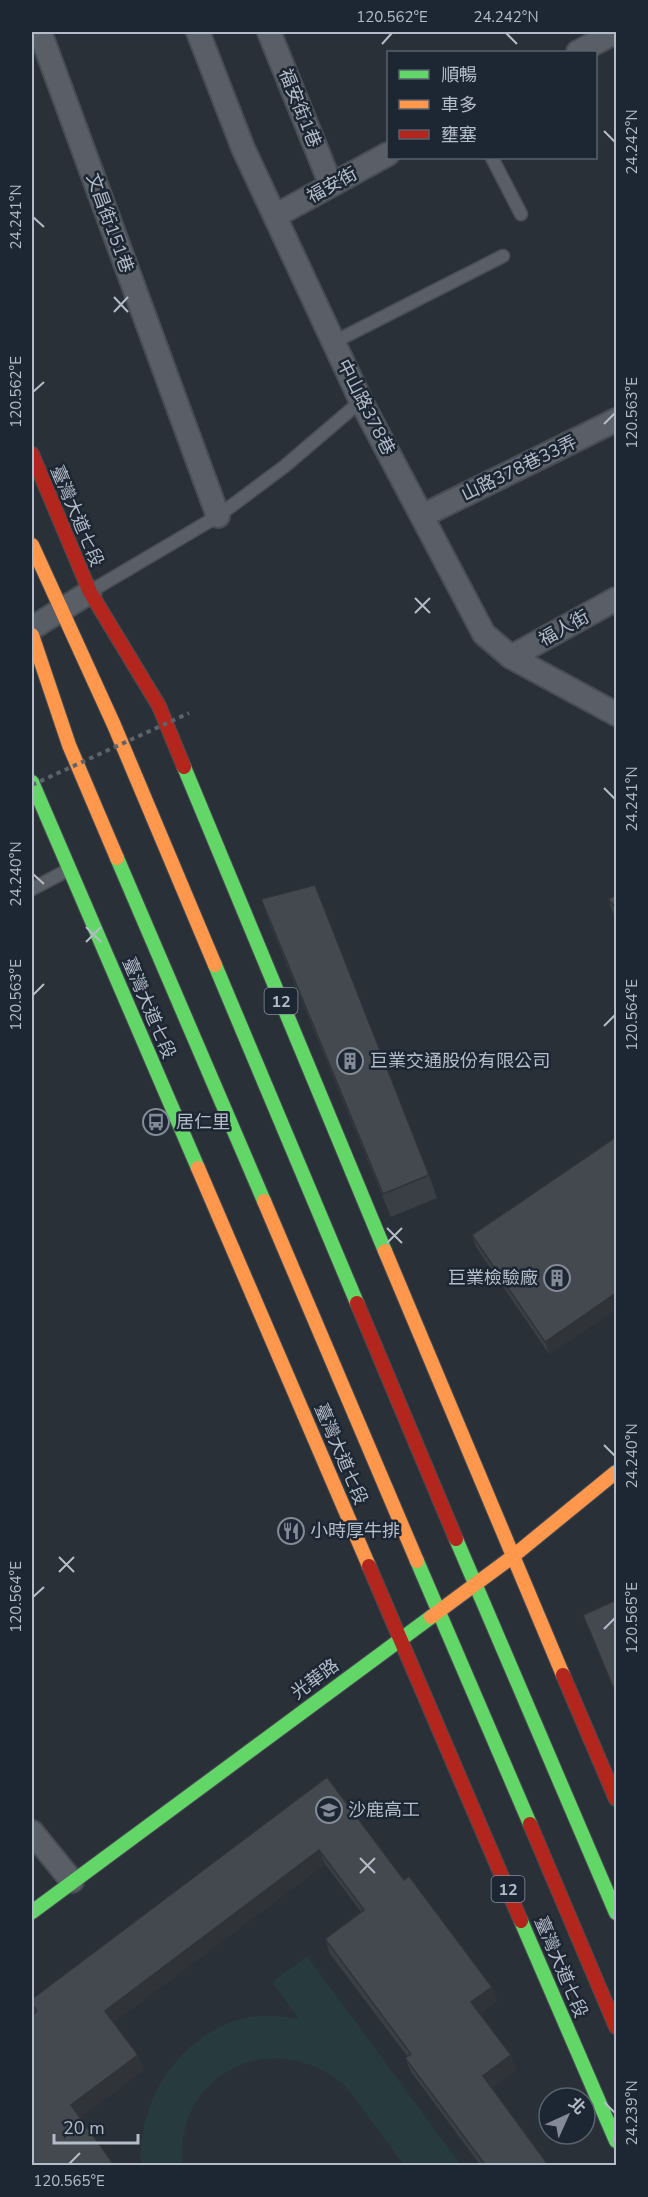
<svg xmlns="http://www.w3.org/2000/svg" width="648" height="2197" viewBox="0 0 648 2197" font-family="'Nunito Sans','Noto Sans TC',sans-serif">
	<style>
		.green { fill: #273a3e }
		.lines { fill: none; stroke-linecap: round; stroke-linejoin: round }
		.lane-casing { stroke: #484c53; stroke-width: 15 }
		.street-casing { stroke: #484c53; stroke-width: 26 }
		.fast-casing { stroke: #484c53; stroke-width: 16 }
		.slow-casing { stroke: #484c53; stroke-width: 16 }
		.jam-casing { stroke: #484c53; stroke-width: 16 }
		.lane { stroke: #5a5e66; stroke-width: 12 }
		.street { stroke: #5a5e66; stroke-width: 22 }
		.fast { stroke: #63d668; stroke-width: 14 }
		.slow { stroke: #ff974d; stroke-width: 14 }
		.jam { stroke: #b3261e; stroke-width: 14 }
		.path-bridge { stroke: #5d636a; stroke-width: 4; stroke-dasharray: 4.5 4.5; stroke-linecap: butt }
		.wall { fill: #3a3f45 }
		.shaded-wall { fill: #303338 }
		.building { fill: #444950; stroke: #303338; stroke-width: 1.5 }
		.ticks { fill: none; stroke: #b4bcc9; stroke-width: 2 }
		.labels { text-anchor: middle; stroke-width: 5; stroke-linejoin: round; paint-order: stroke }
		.shield { fill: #1d2633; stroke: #878f9c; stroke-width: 1.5 }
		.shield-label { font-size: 16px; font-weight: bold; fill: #b4bcc9 }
		.street-label { font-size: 18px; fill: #b4bcc9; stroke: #1d2633 }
		.poi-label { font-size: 18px; fill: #b4bcc9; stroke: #1d2633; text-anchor: start }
		.neatline { fill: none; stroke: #b4bcc9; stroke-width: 2 }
		.ticks-label { font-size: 15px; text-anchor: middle; fill: #b4bcc9 }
	</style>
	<rect width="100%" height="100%" fill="#2a3038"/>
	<path class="green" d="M307 1956 461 2165H404L347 2088C278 2024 173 2071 183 2165H141C137 2101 179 2035 244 2018 262 2014 281 2016 299 2019L272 1982Z"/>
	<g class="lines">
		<defs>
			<g id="lane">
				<polyline points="492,158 521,214"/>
				<polyline points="334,342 503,256"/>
				<polyline points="91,591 218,516 285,466 361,401"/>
				<polyline points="32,889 68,870"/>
			</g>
			<g id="street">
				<polyline points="40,32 218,516"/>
				<polyline points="198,32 243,148 361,401 484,634 511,657 616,714"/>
				<polyline points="269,32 331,185"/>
				<polyline points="578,52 616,32"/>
				<polyline points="275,216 388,154"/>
				<polyline points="422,516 616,420"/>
				<polyline points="32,628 90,592"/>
				<polyline points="511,657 616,599"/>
				<polyline points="32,1832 72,1881"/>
			</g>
			<g id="fast">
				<polyline points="184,767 385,1251"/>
				<polyline points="32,782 198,1168"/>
				<polyline points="117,858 264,1201"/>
				<polyline points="215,965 357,1303"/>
				<polyline points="456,1539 616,1913"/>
				<polyline points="417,1561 530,1824"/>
				<polyline points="32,1912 431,1617"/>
				<polyline points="521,1921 616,2141"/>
			</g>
			<g id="slow">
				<polyline points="32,545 114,725 215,965"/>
				<polyline points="32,635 69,745 117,858"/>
				<polyline points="198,1168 369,1566"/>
				<polyline points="264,1201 417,1561"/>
				<polyline points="385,1251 563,1675"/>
				<polyline points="431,1617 512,1557 616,1472"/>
			</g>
			<g id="jam">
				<polyline points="32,454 90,592 159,706 184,767"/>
				<polyline points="357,1303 456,1539"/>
				<polyline points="369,1566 521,1921"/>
				<polyline points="563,1675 616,1799"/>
				<polyline points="530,1824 616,2027"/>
			</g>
		</defs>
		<use href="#lane" class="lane-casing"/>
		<use href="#street" class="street-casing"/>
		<use href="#fast" class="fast-casing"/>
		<use href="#slow" class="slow-casing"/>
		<use href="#jam" class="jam-casing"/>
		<use href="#lane" class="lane"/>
		<use href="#street" class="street"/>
		<use href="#fast" class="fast"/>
		<use href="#slow" class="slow"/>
		<use href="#jam" class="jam"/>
		<polyline class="path-bridge" points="32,785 189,713"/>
	</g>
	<g class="wall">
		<polygon points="616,895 616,920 614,917 608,899"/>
		<polygon points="261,899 429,1175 437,1198 391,1217 269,922"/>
		<polygon points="616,1137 616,1309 549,1354 476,1247 472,1235"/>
		<polygon points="616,1600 616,1696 583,1615"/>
		<polygon points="327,1777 404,1880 492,1987 497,2001 480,2014 516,2070 492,2088 549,2166 481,2166 411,2072 405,2058 407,2056 330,1954 325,1939 361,1912 325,1864 114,2022 138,2055 144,2070 80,2117 32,2166 34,2014 32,2008 32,1999"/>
	</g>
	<g class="shaded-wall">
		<polygon points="616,1293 616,1309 549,1354 545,1342"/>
		<polygon points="319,1850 325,1864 110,2025 105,2011"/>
		<polygon points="492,1987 497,2001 476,2017 471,2002"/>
		<polygon points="138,2055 144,2070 77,2120 71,2105"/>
		<polygon points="511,2055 516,2070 488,2091 483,2076"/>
	</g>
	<g class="building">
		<polygon points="315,885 429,1175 383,1194 261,899"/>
		<polygon points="616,895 616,908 608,899"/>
		<polygon points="616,1137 616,1293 545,1342 472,1235"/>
		<polygon points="616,1600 616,1694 583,1615"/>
		<polygon points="327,1777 404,1880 409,1876 492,1987 471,2002 511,2055 483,2076 549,2166 486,2166 405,2058 411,2054 325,1939 364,1910 319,1850 105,2011 138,2055 71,2105 115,2166 32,2166 32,2015 37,2011 32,2004 32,1999"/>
	</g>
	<path class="ticks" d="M506 33 517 44M382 44 392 33M604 131 615 142M33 217 44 227M114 297 128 312M114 312 128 297M33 392 44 382M604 424 615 413M415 598 430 613M415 613 430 598M604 788 615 799M33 874 44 884M86 927 101 942M86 942 101 927M33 995 44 984M604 1026 615 1015M387 1228 402 1243M387 1243 402 1228M604 1445 615 1456M59 1557 74 1572M59 1572 74 1557M33 1597 44 1587M604 1629 615 1618M360 1858 375 1873M360 1873 375 1858M604 2102 615 2113M69 2164 80 2153"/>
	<defs>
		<symbol id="building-ring" viewBox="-11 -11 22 22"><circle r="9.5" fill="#1d2633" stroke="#848b96" stroke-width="1.5"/><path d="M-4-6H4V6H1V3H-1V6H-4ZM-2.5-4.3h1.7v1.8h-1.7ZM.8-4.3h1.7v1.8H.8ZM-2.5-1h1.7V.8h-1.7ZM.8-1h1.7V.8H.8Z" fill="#848b96"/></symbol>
		<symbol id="bus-ring" viewBox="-11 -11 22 22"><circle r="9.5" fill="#1d2633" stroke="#848b96" stroke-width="1.5"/><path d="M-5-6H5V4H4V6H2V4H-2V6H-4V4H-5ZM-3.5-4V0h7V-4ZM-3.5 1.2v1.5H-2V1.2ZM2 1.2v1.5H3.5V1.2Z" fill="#848b96"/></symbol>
		<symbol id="restaurant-ring" viewBox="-11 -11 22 22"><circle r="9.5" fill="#1d2633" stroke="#848b96" stroke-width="1.5"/><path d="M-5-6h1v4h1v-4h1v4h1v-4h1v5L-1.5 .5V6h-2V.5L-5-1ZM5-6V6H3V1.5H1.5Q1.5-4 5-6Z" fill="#848b96"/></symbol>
		<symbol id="school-ring" viewBox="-11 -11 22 22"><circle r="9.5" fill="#1d2633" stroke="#848b96" stroke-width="1.5"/><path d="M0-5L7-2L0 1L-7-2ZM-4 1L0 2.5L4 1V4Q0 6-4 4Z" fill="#848b96"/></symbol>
	</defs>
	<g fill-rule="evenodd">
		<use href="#building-ring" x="335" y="1046" width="30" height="30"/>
		<use href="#bus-ring" x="141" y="1107" width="30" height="30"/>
		<use href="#building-ring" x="542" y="1263" width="30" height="30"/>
		<use href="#restaurant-ring" x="276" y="1516" width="30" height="30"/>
		<use href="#school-ring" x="314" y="1795" width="30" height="30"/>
	</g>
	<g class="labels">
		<g class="shield">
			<rect x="264.5" y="988" width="33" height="26" rx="4.5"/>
			<rect x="491.5" y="1876" width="33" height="26" rx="4.5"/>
		</g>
		<g class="shield-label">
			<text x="281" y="1007">12</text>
			<text x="508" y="1895">12</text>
		</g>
		<g class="street-label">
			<text transform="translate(300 108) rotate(68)" y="6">福安街1巷</text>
			<text transform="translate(332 185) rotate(-29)" y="6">福安街</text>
			<text transform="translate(110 223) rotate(70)" y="6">文昌街151巷</text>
			<text transform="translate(366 407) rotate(63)" y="6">中山路378巷</text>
			<text transform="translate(519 468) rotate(-26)" y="6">山路378巷33弄</text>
			<text transform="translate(77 516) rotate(67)" y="6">臺灣大道七段</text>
			<text transform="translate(564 628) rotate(-29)" y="6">福人街</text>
			<text transform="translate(149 1008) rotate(67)" y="6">臺灣大道七段</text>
			<text transform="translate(341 1454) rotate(67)" y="6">臺灣大道七段</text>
			<text transform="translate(315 1679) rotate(-37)" y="6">光華路</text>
			<text transform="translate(561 1967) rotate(67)" y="6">臺灣大道七段</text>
		</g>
		<g class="poi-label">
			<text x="370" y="1067">巨業交通股份有限公司</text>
			<text x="176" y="1128">居仁里</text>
			<text x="538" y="1284" text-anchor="end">巨業檢驗廠</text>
			<text x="310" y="1537">小時厚牛排</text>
			<text x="348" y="1816">沙鹿高工</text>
		</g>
	</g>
	<rect width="648" height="2197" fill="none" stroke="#1d2633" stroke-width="66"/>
	<rect x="387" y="51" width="210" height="108" fill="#1d2633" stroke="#59626f" stroke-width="1.5"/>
	<rect x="399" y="70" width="30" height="9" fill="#63d668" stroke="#59626f" stroke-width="1.5"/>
	<text x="441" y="81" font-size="18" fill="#b4bcc9">順暢</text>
	<rect x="399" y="100" width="30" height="9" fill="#ff974d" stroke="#59626f" stroke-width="1.5"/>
	<text x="441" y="111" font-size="18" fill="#b4bcc9">車多</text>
	<rect x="399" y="130" width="30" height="9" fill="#b3261e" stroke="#59626f" stroke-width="1.5"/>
	<text x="441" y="141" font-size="18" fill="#b4bcc9">壅塞</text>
	<g transform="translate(567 2116) rotate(45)"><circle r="28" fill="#1d2633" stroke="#59626f" stroke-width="1.5"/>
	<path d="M0-4.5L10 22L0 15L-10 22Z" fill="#848b96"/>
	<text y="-9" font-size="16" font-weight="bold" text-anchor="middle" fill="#b4bcc9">北</text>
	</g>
	<path d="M54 2134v9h84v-9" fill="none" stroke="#b4bcc9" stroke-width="3"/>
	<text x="63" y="2134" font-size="18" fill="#b4bcc9" stroke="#1d2633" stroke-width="4.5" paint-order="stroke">20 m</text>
	<rect x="33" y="33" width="582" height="2131" class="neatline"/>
	<g class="ticks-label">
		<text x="392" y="22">120.562°E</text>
		<text x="506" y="22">24.242°N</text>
		<text transform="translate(632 142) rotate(-90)" y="5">24.242°N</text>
		<text transform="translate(16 217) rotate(-90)" y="5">24.241°N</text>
		<text transform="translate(16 392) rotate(-90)" y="5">120.562°E</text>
		<text transform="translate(632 413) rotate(-90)" y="5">120.563°E</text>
		<text transform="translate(632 799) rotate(-90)" y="5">24.241°N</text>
		<text transform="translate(16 874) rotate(-90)" y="5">24.240°N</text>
		<text transform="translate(16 995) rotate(-90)" y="5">120.563°E</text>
		<text transform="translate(632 1015) rotate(-90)" y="5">120.564°E</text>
		<text transform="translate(632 1456) rotate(-90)" y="5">24.240°N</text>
		<text transform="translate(16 1597) rotate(-90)" y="5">120.564°E</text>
		<text transform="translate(632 1618) rotate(-90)" y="5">120.565°E</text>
		<text transform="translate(632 2113) rotate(-90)" y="5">24.239°N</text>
		<text x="69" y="2186">120.565°E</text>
	</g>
</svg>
